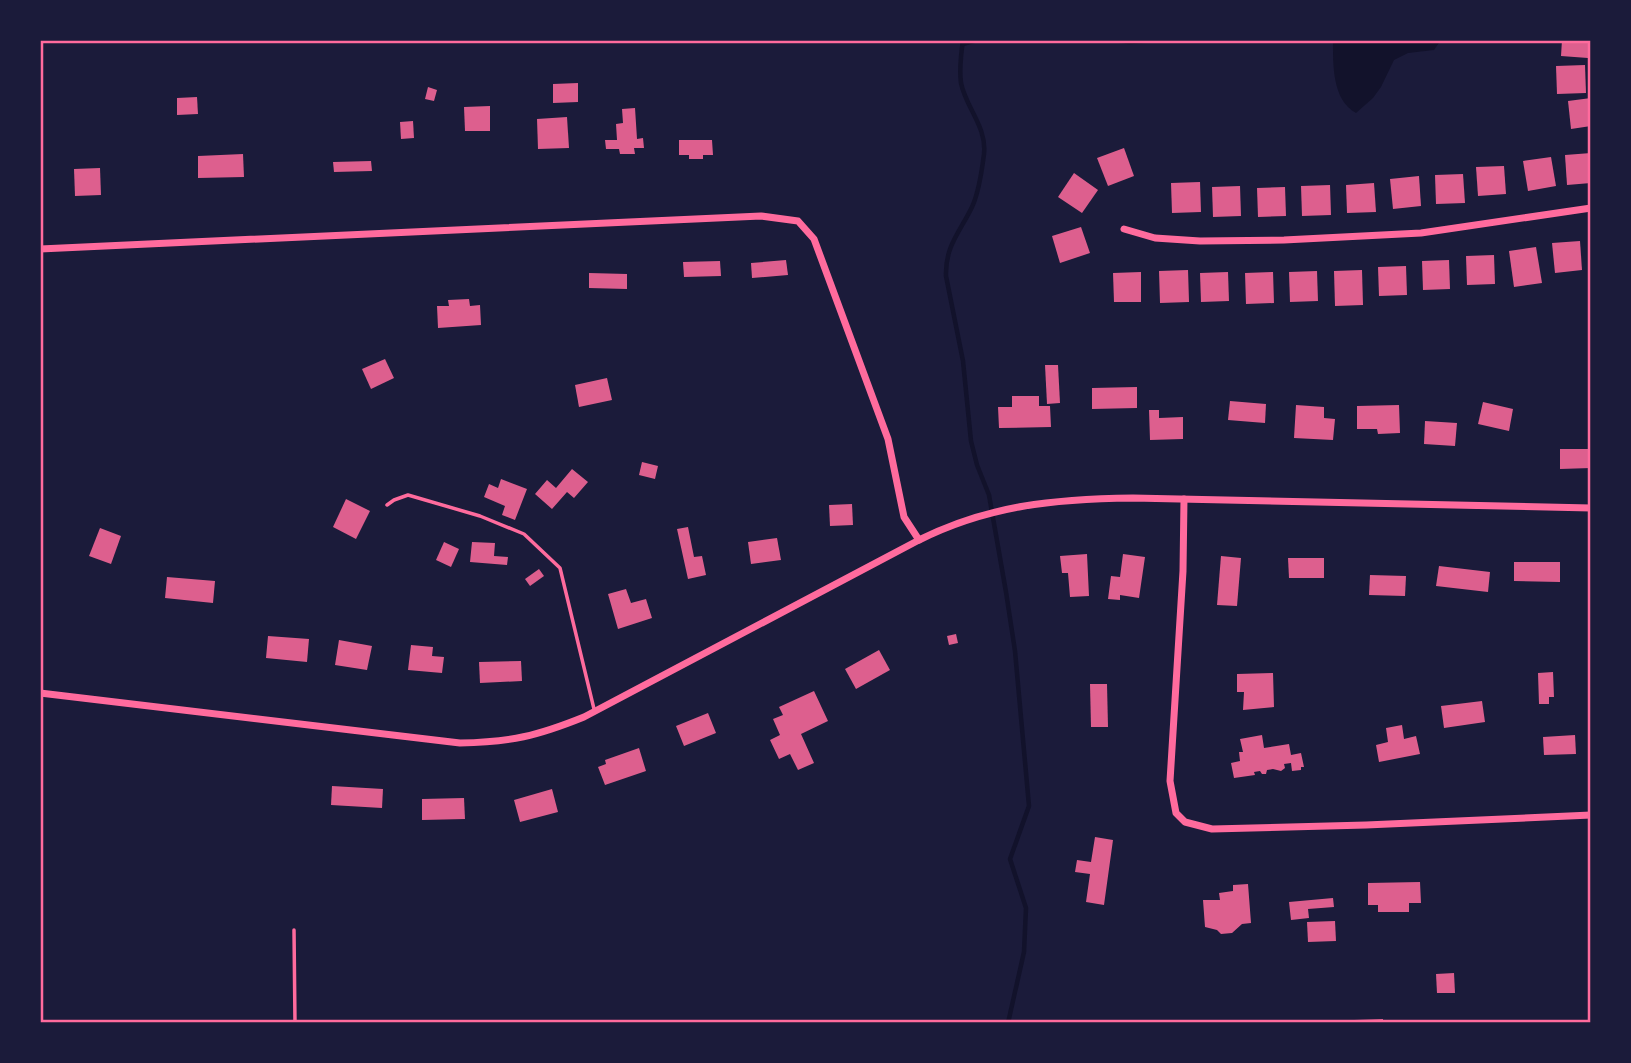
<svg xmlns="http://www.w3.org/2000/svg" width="1631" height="1063" viewBox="0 0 1631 1063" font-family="'Fira Sans Condensed',sans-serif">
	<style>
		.water { fill: #12122b }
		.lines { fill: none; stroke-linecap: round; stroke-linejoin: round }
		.stream { stroke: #12122b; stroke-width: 4.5 }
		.building { fill: #dd5f8e }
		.service { stroke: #ff6b9d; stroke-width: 3.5 }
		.minor { stroke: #ff6b9d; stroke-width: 7 }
		.neatline { fill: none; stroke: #ff6b9d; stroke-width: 2.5 }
	</style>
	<rect width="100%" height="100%" fill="#1b1b3a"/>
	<path class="water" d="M1333 40H1441L1434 50 1408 53 1394 60 1381 87 1373 98 1356 113C1332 100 1333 64 1333 40Z"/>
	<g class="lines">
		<g class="stream">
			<path d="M963 40C961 54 959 69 961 83 966 108 987 127 984 154 982 170 979 192 972 207 960 232 945 246 946 276L963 361 971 441 977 465 989 495 1006 592 1015 651 1029 806 1010 859 1026 908 1024 952 1008 1023"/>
			<polyline points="1114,40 1129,42 1163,40"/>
			<polyline points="963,44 977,40"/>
		</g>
	</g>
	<g class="building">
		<polygon points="1562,40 1589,40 1588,58 1561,56"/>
		<polygon points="1585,65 1586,93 1557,94 1556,66"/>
		<polygon points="578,83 578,102 553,103 553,84"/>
		<polygon points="428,87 437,90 434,101 425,99"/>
		<polygon points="197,97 198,114 177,115 177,98"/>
		<polygon points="1591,98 1591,126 1571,129 1568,101"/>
		<polygon points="490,106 490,131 465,131 464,107"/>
		<polygon points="635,108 637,139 643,138 644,148 634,148 635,154 620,154 619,149 606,149 605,140 617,140 616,124 623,123 622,109"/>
		<polygon points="567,117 569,148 538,149 537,119"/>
		<polygon points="413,121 414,138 401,139 400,122"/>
		<polygon points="679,140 712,140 713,155 703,155 703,159 689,159 689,155 679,155"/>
		<polygon points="1124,148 1134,176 1108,186 1097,158"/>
		<polygon points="1591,153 1591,183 1567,185 1565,155"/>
		<polygon points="243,154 244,177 198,178 198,156"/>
		<polygon points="1551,157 1556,186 1528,191 1523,161"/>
		<polygon points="371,161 372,171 334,172 333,162"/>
		<polygon points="1504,166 1506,194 1478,196 1476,167"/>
		<polygon points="100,168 101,195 75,196 74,169"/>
		<polygon points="1074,173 1098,190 1082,213 1058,197"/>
		<polygon points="1463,174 1465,203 1436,204 1435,175"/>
		<polygon points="1419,176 1421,206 1393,209 1390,179"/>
		<polygon points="1200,182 1201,212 1172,213 1171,183"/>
		<polygon points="1374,183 1376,212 1347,213 1346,185"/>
		<polygon points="1330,185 1331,215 1302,216 1301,186"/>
		<polygon points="1240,186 1241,216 1213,217 1212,187"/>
		<polygon points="1285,187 1286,216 1258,217 1257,188"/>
		<polygon points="1081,227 1090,253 1060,263 1052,236"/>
		<polygon points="1580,241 1582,270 1555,273 1552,243"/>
		<polygon points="1536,247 1542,283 1514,287 1509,251"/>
		<polygon points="1494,255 1495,284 1467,285 1466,256"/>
		<polygon points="786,260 788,275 752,278 751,263"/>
		<polygon points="1449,260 1450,289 1423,290 1422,261"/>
		<polygon points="720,261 721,276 684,277 683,262"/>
		<polygon points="1406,266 1407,295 1379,296 1378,267"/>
		<polygon points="1188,270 1189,302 1160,303 1159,271"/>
		<polygon points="1362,270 1363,305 1335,306 1334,271"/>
		<polygon points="1317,271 1318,301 1290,302 1289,272"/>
		<polygon points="1141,272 1141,302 1114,302 1113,273"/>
		<polygon points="1228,272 1229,301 1201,302 1200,273"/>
		<polygon points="1273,272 1274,303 1246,304 1245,273"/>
		<polygon points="589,273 627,274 627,289 589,288"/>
		<polygon points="469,299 470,306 480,305 481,325 438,328 437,306 449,306 448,300"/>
		<polygon points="385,359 394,378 371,389 362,369"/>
		<polygon points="1045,365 1058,365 1060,403 1047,404"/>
		<polygon points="607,378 612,400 579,407 575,385"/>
		<polygon points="1137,387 1137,408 1092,409 1092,388"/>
		<polygon points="1012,396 1039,396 1039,406 1050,406 1051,427 999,428 998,407 1012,407"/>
		<polygon points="1230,401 1266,404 1265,423 1228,420"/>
		<polygon points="1483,402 1513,409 1509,431 1478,424"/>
		<polygon points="1296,405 1324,407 1324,418 1335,419 1333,440 1294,438"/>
		<polygon points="1399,405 1400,433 1378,434 1377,429 1357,429 1357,406"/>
		<polygon points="1149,410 1159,410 1159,418 1183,417 1183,439 1150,440"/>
		<polygon points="1425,421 1457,423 1455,446 1424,444"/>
		<polygon points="1560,449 1591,449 1591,468 1560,469"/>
		<polygon points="642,462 658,466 655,479 639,475"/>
		<polygon points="572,469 588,482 574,498 567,492 552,509 535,494 547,480 556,488"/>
		<polygon points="501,479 527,489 515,520 502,515 505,506 484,497 489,484 498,488"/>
		<polygon points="346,499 370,511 356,539 333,527"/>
		<polygon points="852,504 853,525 830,526 829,505"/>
		<polygon points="688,527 694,557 702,556 706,575 688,579 677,529"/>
		<polygon points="100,528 121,536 111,564 89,556"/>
		<polygon points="777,538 781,560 751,564 748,542"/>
		<polygon points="444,542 459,549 451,567 436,560"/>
		<polygon points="472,542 495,543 494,556 508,557 507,565 470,562"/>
		<polygon points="1087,554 1089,596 1070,597 1068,573 1062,573 1060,556"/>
		<polygon points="1123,554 1145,557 1139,598 1120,595 1120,600 1108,599 1111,576 1120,577"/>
		<polygon points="1221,556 1241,558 1237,606 1217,605"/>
		<polygon points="1288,558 1324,558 1324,578 1289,578"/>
		<polygon points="1514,562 1560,562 1560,582 1514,581"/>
		<polygon points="1439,566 1490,572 1488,592 1436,586"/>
		<polygon points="539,569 544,576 530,586 525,579"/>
		<polygon points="1370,575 1406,576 1405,596 1369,595"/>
		<polygon points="167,577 215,581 213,603 165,598"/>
		<polygon points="626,589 631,603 646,599 652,618 618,629 608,594"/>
		<polygon points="956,634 958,643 949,645 947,636"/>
		<polygon points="268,636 309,639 307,662 266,658"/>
		<polygon points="339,640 372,646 367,670 335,665"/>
		<polygon points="411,645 433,647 432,656 444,657 442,673 408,670"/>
		<polygon points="879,650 890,670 856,689 845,669"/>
		<polygon points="521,661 522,681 480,683 479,662"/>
		<polygon points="1553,672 1554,697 1549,697 1549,704 1539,704 1538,673"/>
		<polygon points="1273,673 1274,707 1243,710 1244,692 1237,692 1237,674"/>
		<polygon points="1090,684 1107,684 1108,727 1091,727"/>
		<polygon points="814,691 828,721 801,734 814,763 798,770 790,754 779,759 770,740 780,735 773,719 783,715 779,707"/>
		<polygon points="1482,701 1485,722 1444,728 1441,706"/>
		<polygon points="708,713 716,733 684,746 676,726"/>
		<polygon points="1402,725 1404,739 1416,736 1420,754 1379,762 1376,745 1388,742 1386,728"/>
		<polygon points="1262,735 1264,748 1289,744 1291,755 1301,753 1304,767 1301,767 1301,770 1292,771 1291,763 1284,764 1285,768 1281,771 1273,769 1267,770 1266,774 1262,774 1260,771 1254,772 1255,775 1234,778 1231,763 1240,761 1239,752 1243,752 1240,739"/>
		<polygon points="1575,735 1576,754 1544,755 1543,737"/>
		<polygon points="639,748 646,771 605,785 598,767 606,764 605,760"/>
		<polygon points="332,786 383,789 382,808 331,805"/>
		<polygon points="552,789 558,812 520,822 514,800"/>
		<polygon points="464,798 465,819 422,820 422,799"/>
		<polygon points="1095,837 1113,840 1104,905 1086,902 1090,874 1075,872 1077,860 1091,862"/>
		<polygon points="1420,882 1421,903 1409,903 1409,912 1378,912 1378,905 1368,905 1368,883"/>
		<polygon points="1248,884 1251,923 1242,924 1232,933 1221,934 1217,930 1205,927 1203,900 1220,900 1219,893 1233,891 1233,885"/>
		<polygon points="1333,898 1334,907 1308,909 1309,918 1291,920 1289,902"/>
		<polygon points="1335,921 1336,941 1308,942 1307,922"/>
		<polygon points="1454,973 1455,993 1437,993 1436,974"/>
		<polygon points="1383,1019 1383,1023 1355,1023 1354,1020"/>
	</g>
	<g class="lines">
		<g class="service">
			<polyline points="387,505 394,500 408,495 480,516 524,534 560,568 594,709"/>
			<polyline points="294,930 295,1023"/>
		</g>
		<g class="minor">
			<polyline points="1124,229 1155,238 1200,241 1284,240 1421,233 1591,208"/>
			<polyline points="40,249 761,216 798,221 814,239 888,439 904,517 919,540"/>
			<polyline points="1184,499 1183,571 1170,781 1176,813 1185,822 1212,829 1366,825 1591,815"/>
			<path d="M40 693 460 743C511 742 537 736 584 717L919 540C989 505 1055 499 1133 498L1591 508"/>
		</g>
	</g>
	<rect width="1631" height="1063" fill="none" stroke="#1b1b3a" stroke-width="84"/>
	<rect x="42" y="42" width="1547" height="979" class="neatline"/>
</svg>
